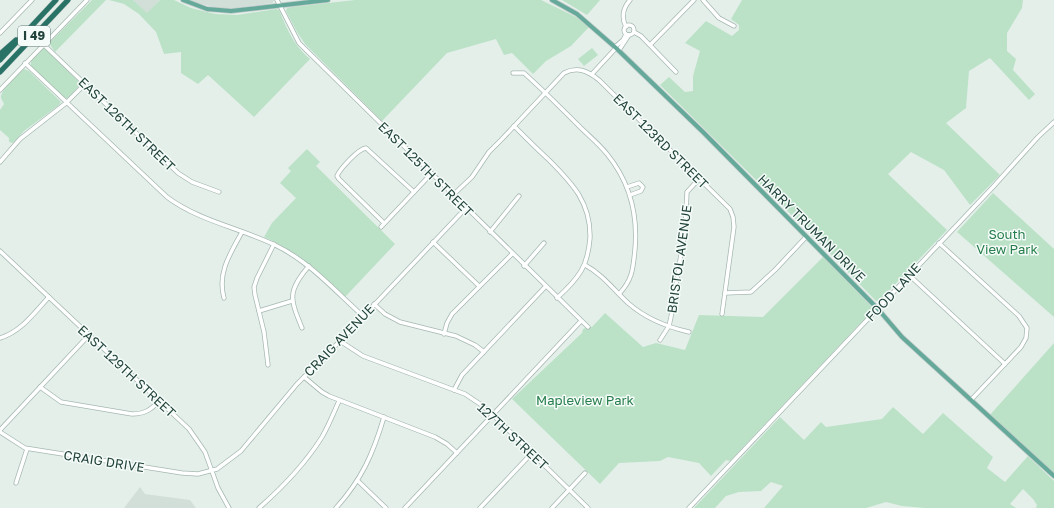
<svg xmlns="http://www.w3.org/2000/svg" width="1054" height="508" viewBox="0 0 1054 508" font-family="'Golos Text',sans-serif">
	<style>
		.built { fill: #d2dfd9 }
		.green { fill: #bbe2c7 }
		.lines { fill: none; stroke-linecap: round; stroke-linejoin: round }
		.minor-casing { stroke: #a6b8b2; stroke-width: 5 }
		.major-casing { stroke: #c1cac8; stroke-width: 5.5 }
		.highway-casing { stroke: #c1cac8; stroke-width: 6 }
		.minor { stroke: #fff; stroke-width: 3.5 }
		.major { stroke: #64a99a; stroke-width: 4 }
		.highway { stroke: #297266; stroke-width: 5 }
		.labels { text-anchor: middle; stroke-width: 3; stroke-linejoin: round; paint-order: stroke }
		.shield { fill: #f5fbf8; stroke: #617a74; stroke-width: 1 }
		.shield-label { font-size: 12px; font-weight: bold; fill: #21433b }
		.street-label { font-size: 13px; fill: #21433b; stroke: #f5fbf8 }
		.park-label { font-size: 13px; fill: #267e4c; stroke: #f5fbf8 }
	</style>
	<rect width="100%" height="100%" fill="#e4efea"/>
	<g class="built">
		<polygon points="133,0 160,0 147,14"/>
		<polygon points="190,0 274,0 274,1 272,3 236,8 218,8 197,3"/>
		<polygon points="140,487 145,494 190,500 196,508 124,508"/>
	</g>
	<g class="green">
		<polygon points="92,0 106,0 55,52 49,43"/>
		<path d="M109 0H133L147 13 160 0H174L191 8 215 14 237 15 276 9 279 10C288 31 293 44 310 59L254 117 208 75 198 84 181 73V52L164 54 156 32 139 14 124 4Z"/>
		<polygon points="355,0 541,0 576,17 589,27 571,46 546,61 533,74 512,53 504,55 496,39 447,53 382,121 305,44 297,32 286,11 287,8 292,7"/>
		<polygon points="562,0 600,0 587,15"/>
		<polygon points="742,0 1023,0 1022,8 1007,33 1007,51 1016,59 1013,70 1035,94 1029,100 990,58 969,71 966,108 946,123 1000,175 970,205 944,170 911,152 888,174 947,230 879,301 876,301 816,239 660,85 669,77 685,92 693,91 693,76 700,51 685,43 706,21 732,36 739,30 739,25 731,19"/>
		<polygon points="43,48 46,49 80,83 79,86 68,98 64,98 31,66 31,61"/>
		<polygon points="592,48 598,55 584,66 578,59"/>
		<path d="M24 69 29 71 61 102 59 105 24 131 13 143 9 142V138L0 130V110L4 104C3 102 2 100 1 98 0 90 18 74 24 69Z"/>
		<path d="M307 149 320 162 316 166 395 244 345 297C318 272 299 252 264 237L272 223 296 198 280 183 291 171 288 168Z"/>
		<polygon points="993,193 1054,249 1054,317 957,232"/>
		<polygon points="823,257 872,307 872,311 730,461 726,460 711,476 699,463 668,457 660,461 619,463 600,484 512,399 582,333 583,329 588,327 592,327 605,313 643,347 656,343 685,350 699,315 763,317"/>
		<polygon points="1054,343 1054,476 989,416"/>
		<polygon points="893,407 923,434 943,413 993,457 987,468 1005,482 1028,456 1054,481 1054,508 1036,508 1037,505 1033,499 1023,489 1010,504 1016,508 925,508 902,506 886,502 866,508 764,508 783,486 771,482 761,491 739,492 726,496 715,508 694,508 780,417 804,440 821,422 826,427 882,419"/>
	</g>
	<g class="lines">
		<defs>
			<g id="minor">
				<polyline points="277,0 299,43 588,327"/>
				<polyline points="703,0 719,18 734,26"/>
				<circle cx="629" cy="30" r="5"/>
				<path d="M626 27C621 17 623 8 630 0"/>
				<polyline points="634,32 641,36 676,72"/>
				<polyline points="0,33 32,0"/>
				<polyline points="43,44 178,173 192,182 219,192"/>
				<polyline points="650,45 694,0"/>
				<polyline points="615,47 623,40 626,34"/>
				<polyline points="619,50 629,35"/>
				<path d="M25 63 167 197C199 221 240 228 275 245 309 261 335 291 363 316"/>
				<path d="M513 73H524C543 90 561 108 579 126 588 135 599 144 607 154 629 181 638 214 635 249 633 268 633 279 619 294"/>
				<polyline points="592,74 616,48"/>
				<polyline points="0,90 87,0"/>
				<path d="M514 126C526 138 537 149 549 160 573 184 591 203 590 238 589 250 587 261 581 271 575 281 566 290 557 298"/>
				<polyline points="0,162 20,139 66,103 85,84"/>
				<polyline points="627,187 639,183 643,187 641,191 630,195"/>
				<path d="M453 195 472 177 489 152 502 139 564 73C577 66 588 71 599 80L730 209 733 217 734 227 722 314"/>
				<path d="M384 223 339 179 337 176C340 169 358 149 366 148L414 192"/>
				<polyline points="381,227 431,174"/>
				<polyline points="490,232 519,196"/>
				<polyline points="433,242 479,286"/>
				<polyline points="939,243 1019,316 1027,328 1026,338 1021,347 971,400"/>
				<polyline points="0,251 189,429 205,452 218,488 229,508"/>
				<path d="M585 265C602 274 614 290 628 303 645 318 667 327 689 332"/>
				<polyline points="524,266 544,243"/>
				<polyline points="909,275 1005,364"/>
				<polyline points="725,293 751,292 775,270 806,237"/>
				<path d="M224 298C217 273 230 254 242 232"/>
				<polyline points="374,304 385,314 400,322 456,336 475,345 484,352"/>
				<polyline points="259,311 292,301"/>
				<path d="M302 328C290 299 287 291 309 266"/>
				<polyline points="444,334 447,323 452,314 512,254"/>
				<path d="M0 338C21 332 34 313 49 297"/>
				<polyline points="660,340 669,326 671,317 685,229 687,192 699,179"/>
				<polyline points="340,341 363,356 465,394 483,406 493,415 588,508"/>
				<polyline points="268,365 264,332 255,295 254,287 257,278 274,244"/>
				<polyline points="304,377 322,392 329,396 435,437 447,444 457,453"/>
				<path d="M40 387 61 402 132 414C144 414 151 410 159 401"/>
				<polyline points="454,390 462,375 545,287"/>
				<polyline points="0,430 89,335"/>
				<polyline points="0,432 25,448 182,473 198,474 217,469 241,451 297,384 340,341 466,208"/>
				<polyline points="358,481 386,508"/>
				<polyline points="16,483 27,449"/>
				<path d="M259 508C283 487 305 464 322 437 329 425 334 412 339 401"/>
				<path d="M336 508C362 479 373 454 384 417"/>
				<polyline points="405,508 581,321"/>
				<polyline points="480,508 532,453"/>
				<polyline points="552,508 585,473"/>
				<polyline points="689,508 993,187 1038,137 1054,122"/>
			</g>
			<g id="major">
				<polyline points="183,0 207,9 231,11 328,0"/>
				<polyline points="552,0 577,14 616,48 703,132 878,309 902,337 1054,476"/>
			</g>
			<g id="highway">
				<polyline points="0,54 16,40"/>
				<polyline points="0,60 56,0"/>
				<polyline points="0,72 68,0"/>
			</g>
		</defs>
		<use href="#minor" class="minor-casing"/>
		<use href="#major" class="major-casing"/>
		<use href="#highway" class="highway-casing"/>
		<use href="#minor" class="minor"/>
		<use href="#major" class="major"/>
		<use href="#highway" class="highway"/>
	</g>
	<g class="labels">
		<rect class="shield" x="18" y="26" width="32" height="20" rx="3"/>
		<g class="shield-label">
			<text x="34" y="40">I 49</text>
		</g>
		<g class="street-label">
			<text transform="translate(127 124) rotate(44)" y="5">EAST 126TH STREET</text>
			<text transform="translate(661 141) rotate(45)" y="5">EAST 123RD STREET</text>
			<text transform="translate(426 169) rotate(45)" y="5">EAST 125TH STREET</text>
			<text transform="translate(812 228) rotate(45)" y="5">HARRY TRUMAN DRIVE</text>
			<text transform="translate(679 259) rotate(-82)" y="5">BRISTOL AVENUE</text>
			<text transform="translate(893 292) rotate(-47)" y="5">FOOD LANE</text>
			<text transform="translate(339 340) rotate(-46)" y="5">CRAIG AVENUE</text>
			<text transform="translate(127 371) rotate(43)" y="5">EAST 129TH STREET</text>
			<text transform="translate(513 436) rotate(43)" y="5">127TH STREET</text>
			<text transform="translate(104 461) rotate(9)" y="5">CRAIG DRIVE</text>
		</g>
		<g class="park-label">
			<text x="1007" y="239">South<tspan x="1007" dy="15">View Park</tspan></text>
			<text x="585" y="405">Mapleview Park</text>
		</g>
	</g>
</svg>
